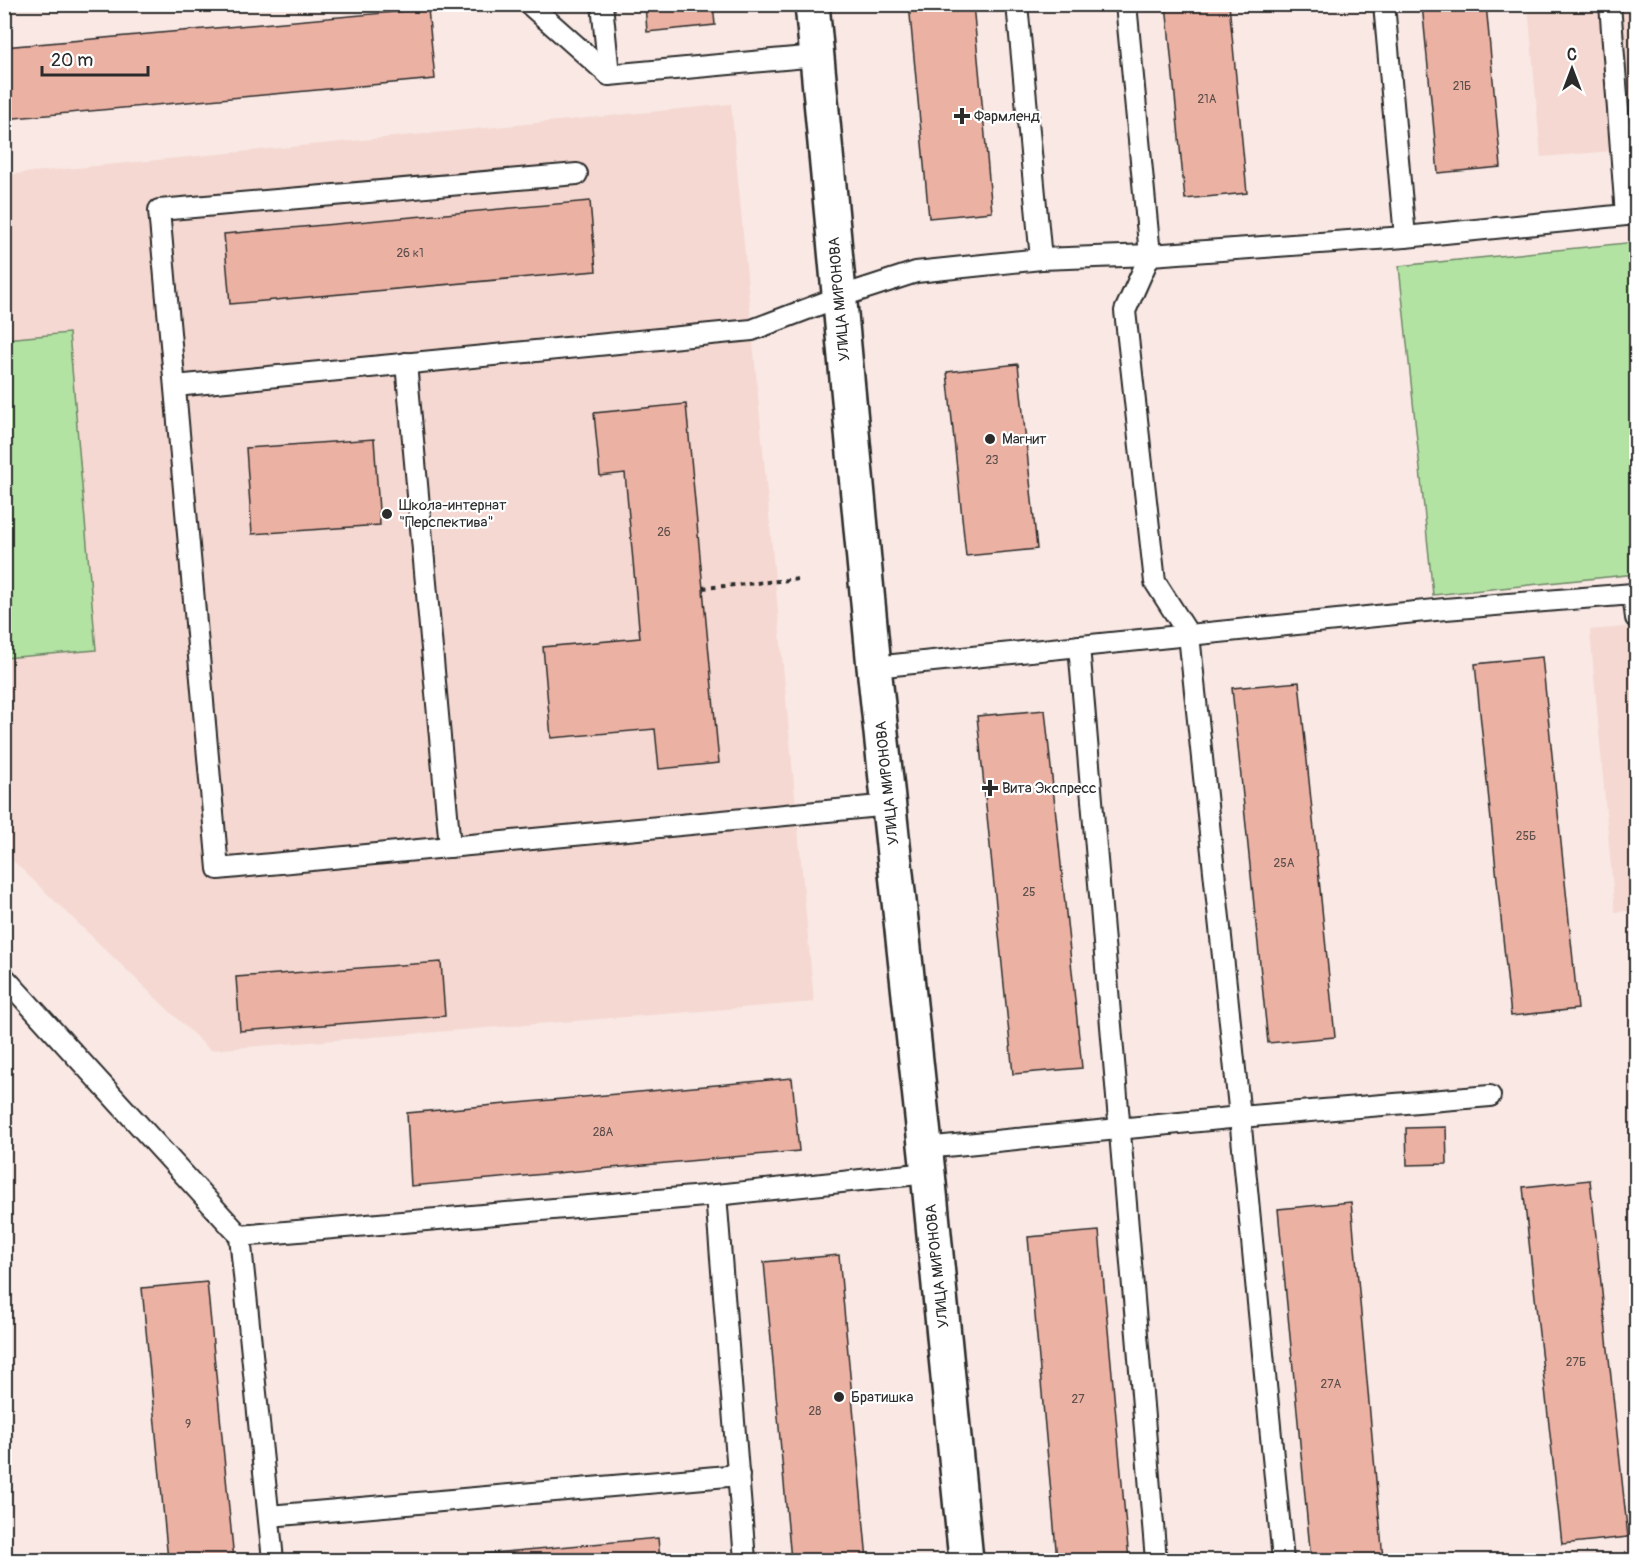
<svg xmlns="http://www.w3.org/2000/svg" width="1641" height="1565" viewBox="0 0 1641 1565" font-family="Pangolin,sans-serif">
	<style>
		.built { fill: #f5d8d1 }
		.green { fill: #b3e3a3; stroke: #6f8767; stroke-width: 1.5 }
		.building { fill: #ebb2a4; stroke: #2b2b2b; stroke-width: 1.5 }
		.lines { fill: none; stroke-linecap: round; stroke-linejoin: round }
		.service-casing { stroke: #2b2b2b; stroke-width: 24 }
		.secondary-casing { stroke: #2b2b2b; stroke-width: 38 }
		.path { stroke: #2b2b2b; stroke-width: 4; stroke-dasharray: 4.5 4.5; stroke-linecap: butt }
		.service { stroke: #fff; stroke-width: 20 }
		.secondary { stroke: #fff; stroke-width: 33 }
		.poi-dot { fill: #2b2b2b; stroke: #fff; stroke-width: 2 }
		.labels { text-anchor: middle; stroke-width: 4.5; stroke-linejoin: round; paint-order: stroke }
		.number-label { font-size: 12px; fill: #5b4d49 }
		.poi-label { font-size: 15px; fill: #2b2b2b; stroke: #fff; text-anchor: start }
		.street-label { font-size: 15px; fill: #2b2b2b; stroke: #fff }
	</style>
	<rect width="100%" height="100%" fill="#f9e8e4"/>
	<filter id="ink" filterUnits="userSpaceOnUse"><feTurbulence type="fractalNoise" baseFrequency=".0167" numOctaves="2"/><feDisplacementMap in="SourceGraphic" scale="12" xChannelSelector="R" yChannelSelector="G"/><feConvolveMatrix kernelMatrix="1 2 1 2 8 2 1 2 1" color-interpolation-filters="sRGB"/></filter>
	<g filter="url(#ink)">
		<g class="built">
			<polygon points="1528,5 1636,5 1636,149 1541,157"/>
			<polygon points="731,104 814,1002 210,1050 5,853 4,175"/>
			<polygon points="1636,626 1636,910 1615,912 1590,630"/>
		</g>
		<g class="green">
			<polygon points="1636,242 1636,574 1433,595 1399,266"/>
			<polygon points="69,333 96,650 5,658 5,339"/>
		</g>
		<g class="building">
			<polygon points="645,4 713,4 715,25 647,32"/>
			<polygon points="909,4 973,4 992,212 929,218"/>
			<polygon points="1166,4 1229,4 1247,193 1185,199"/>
			<polygon points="1422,4 1486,4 1501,167 1438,173"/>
			<polygon points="428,9 435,79 4,119 4,47"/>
			<polygon points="590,201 596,271 230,304 224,234"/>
			<polygon points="1018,364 1037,549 966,556 947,372"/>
			<polygon points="686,404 719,763 659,769 655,729 551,738 543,647 640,638 625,473 600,476 594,413"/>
			<polygon points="374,439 380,525 252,534 246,448"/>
			<polygon points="1542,657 1578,1009 1511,1016 1475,664"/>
			<polygon points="1299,682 1335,1037 1268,1043 1232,688"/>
			<polygon points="1045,710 1082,1068 1013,1074 977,716"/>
			<polygon points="441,962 445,1016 240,1031 236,977"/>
			<polygon points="792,1078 799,1151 411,1186 407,1113"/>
			<polygon points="1446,1127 1447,1164 1407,1165 1406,1128"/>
			<polygon points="1590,1180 1628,1537 1562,1544 1523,1187"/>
			<polygon points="1351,1202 1383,1559 1311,1560 1278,1209"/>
			<polygon points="1099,1231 1129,1560 1057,1560 1028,1237"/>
			<polygon points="839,1255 867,1560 791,1560 764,1262"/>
			<polygon points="207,1282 234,1560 168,1560 142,1288"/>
			<polygon points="658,1538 660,1560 415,1560"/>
		</g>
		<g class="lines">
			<defs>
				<g id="service">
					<polyline points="529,4 609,75"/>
					<polyline points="602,4 609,75 817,56"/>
					<polyline points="1017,4 1041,259"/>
					<polyline points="1126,4 1150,255 1125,311 1155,582 1189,635 1240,1117 1283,1560"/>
					<polyline points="1384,4 1405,237"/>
					<polyline points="1610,4 1626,215"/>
					<polyline points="577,174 159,210 218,869 890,805"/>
					<polyline points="406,363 450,847"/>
					<polyline points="175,386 752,330 839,297 916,272 1041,259 1150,255 1405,237 1636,214"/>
					<polyline points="1079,646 1156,1560"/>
					<polyline points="874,667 1445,609 1633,594 1636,618"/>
					<polyline points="4,977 240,1236"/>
					<polyline points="925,1148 1240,1117 1490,1096"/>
					<polyline points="716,1195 745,1560"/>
					<polyline points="269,1516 739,1475"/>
					<polyline points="273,1560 240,1236 716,1195 928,1173"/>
				</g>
				<polyline id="secondary" points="812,4 874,667 928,1173 966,1560"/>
			</defs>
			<use href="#service" class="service-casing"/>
			<use href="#secondary" class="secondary-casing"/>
			<polyline class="path" points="703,588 800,579"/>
			<use href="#service" class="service"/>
			<use href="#secondary" class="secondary"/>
		</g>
	</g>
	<g class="poi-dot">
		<path d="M959 107h6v6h6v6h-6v6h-6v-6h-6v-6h6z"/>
		<circle cx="990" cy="439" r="6"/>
		<circle cx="387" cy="514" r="6"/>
		<path d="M987 779h6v6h6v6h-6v6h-6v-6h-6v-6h6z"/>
		<circle cx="839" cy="1397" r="6"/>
	</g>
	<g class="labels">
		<g class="number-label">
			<text x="1462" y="90">21Б</text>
			<text x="1207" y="103">21А</text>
			<text x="410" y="257">26 к1</text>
			<text x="992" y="464">23</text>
			<text x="664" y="536">26</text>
			<text x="1526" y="840">25Б</text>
			<text x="1284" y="867">25А</text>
			<text x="1029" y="896">25</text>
			<text x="603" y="1136">28А</text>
			<text x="1576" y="1366">27Б</text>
			<text x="1331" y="1388">27А</text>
			<text x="1078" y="1403">27</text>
			<text x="815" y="1415">28</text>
			<text x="188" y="1428">9</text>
		</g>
		<g class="poi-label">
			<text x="974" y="121">Фармленд</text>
			<text x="1002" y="444">Магнит</text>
			<text x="399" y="510">Школа-интернат<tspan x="399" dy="17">"Перспектива"</tspan></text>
			<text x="1002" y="793">Вита Экспресс</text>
			<text x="851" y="1402">Братишка</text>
		</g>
		<g class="street-label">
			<text transform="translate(839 299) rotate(-95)" y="5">УЛИЦА МИРОНОВА</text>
			<text transform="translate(887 783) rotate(-96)" y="5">УЛИЦА МИРОНОВА</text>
			<text transform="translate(937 1266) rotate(-96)" y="5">УЛИЦА МИРОНОВА</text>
		</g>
	</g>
	<rect width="1641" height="1565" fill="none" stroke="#fff" stroke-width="24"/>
	<rect x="12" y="12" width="1617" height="1541" fill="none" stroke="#2b2b2b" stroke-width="2" filter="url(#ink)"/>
	<g transform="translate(1572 69)" stroke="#ffffff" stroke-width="4.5" paint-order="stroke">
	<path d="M0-4.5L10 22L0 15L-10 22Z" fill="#2b2b2b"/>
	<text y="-9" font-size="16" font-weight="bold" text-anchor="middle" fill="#2b2b2b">С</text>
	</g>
	<path d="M42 66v9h106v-9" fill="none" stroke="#2b2b2b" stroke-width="3"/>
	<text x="51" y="66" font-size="18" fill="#2b2b2b" stroke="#ffffff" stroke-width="4.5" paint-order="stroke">20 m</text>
</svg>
